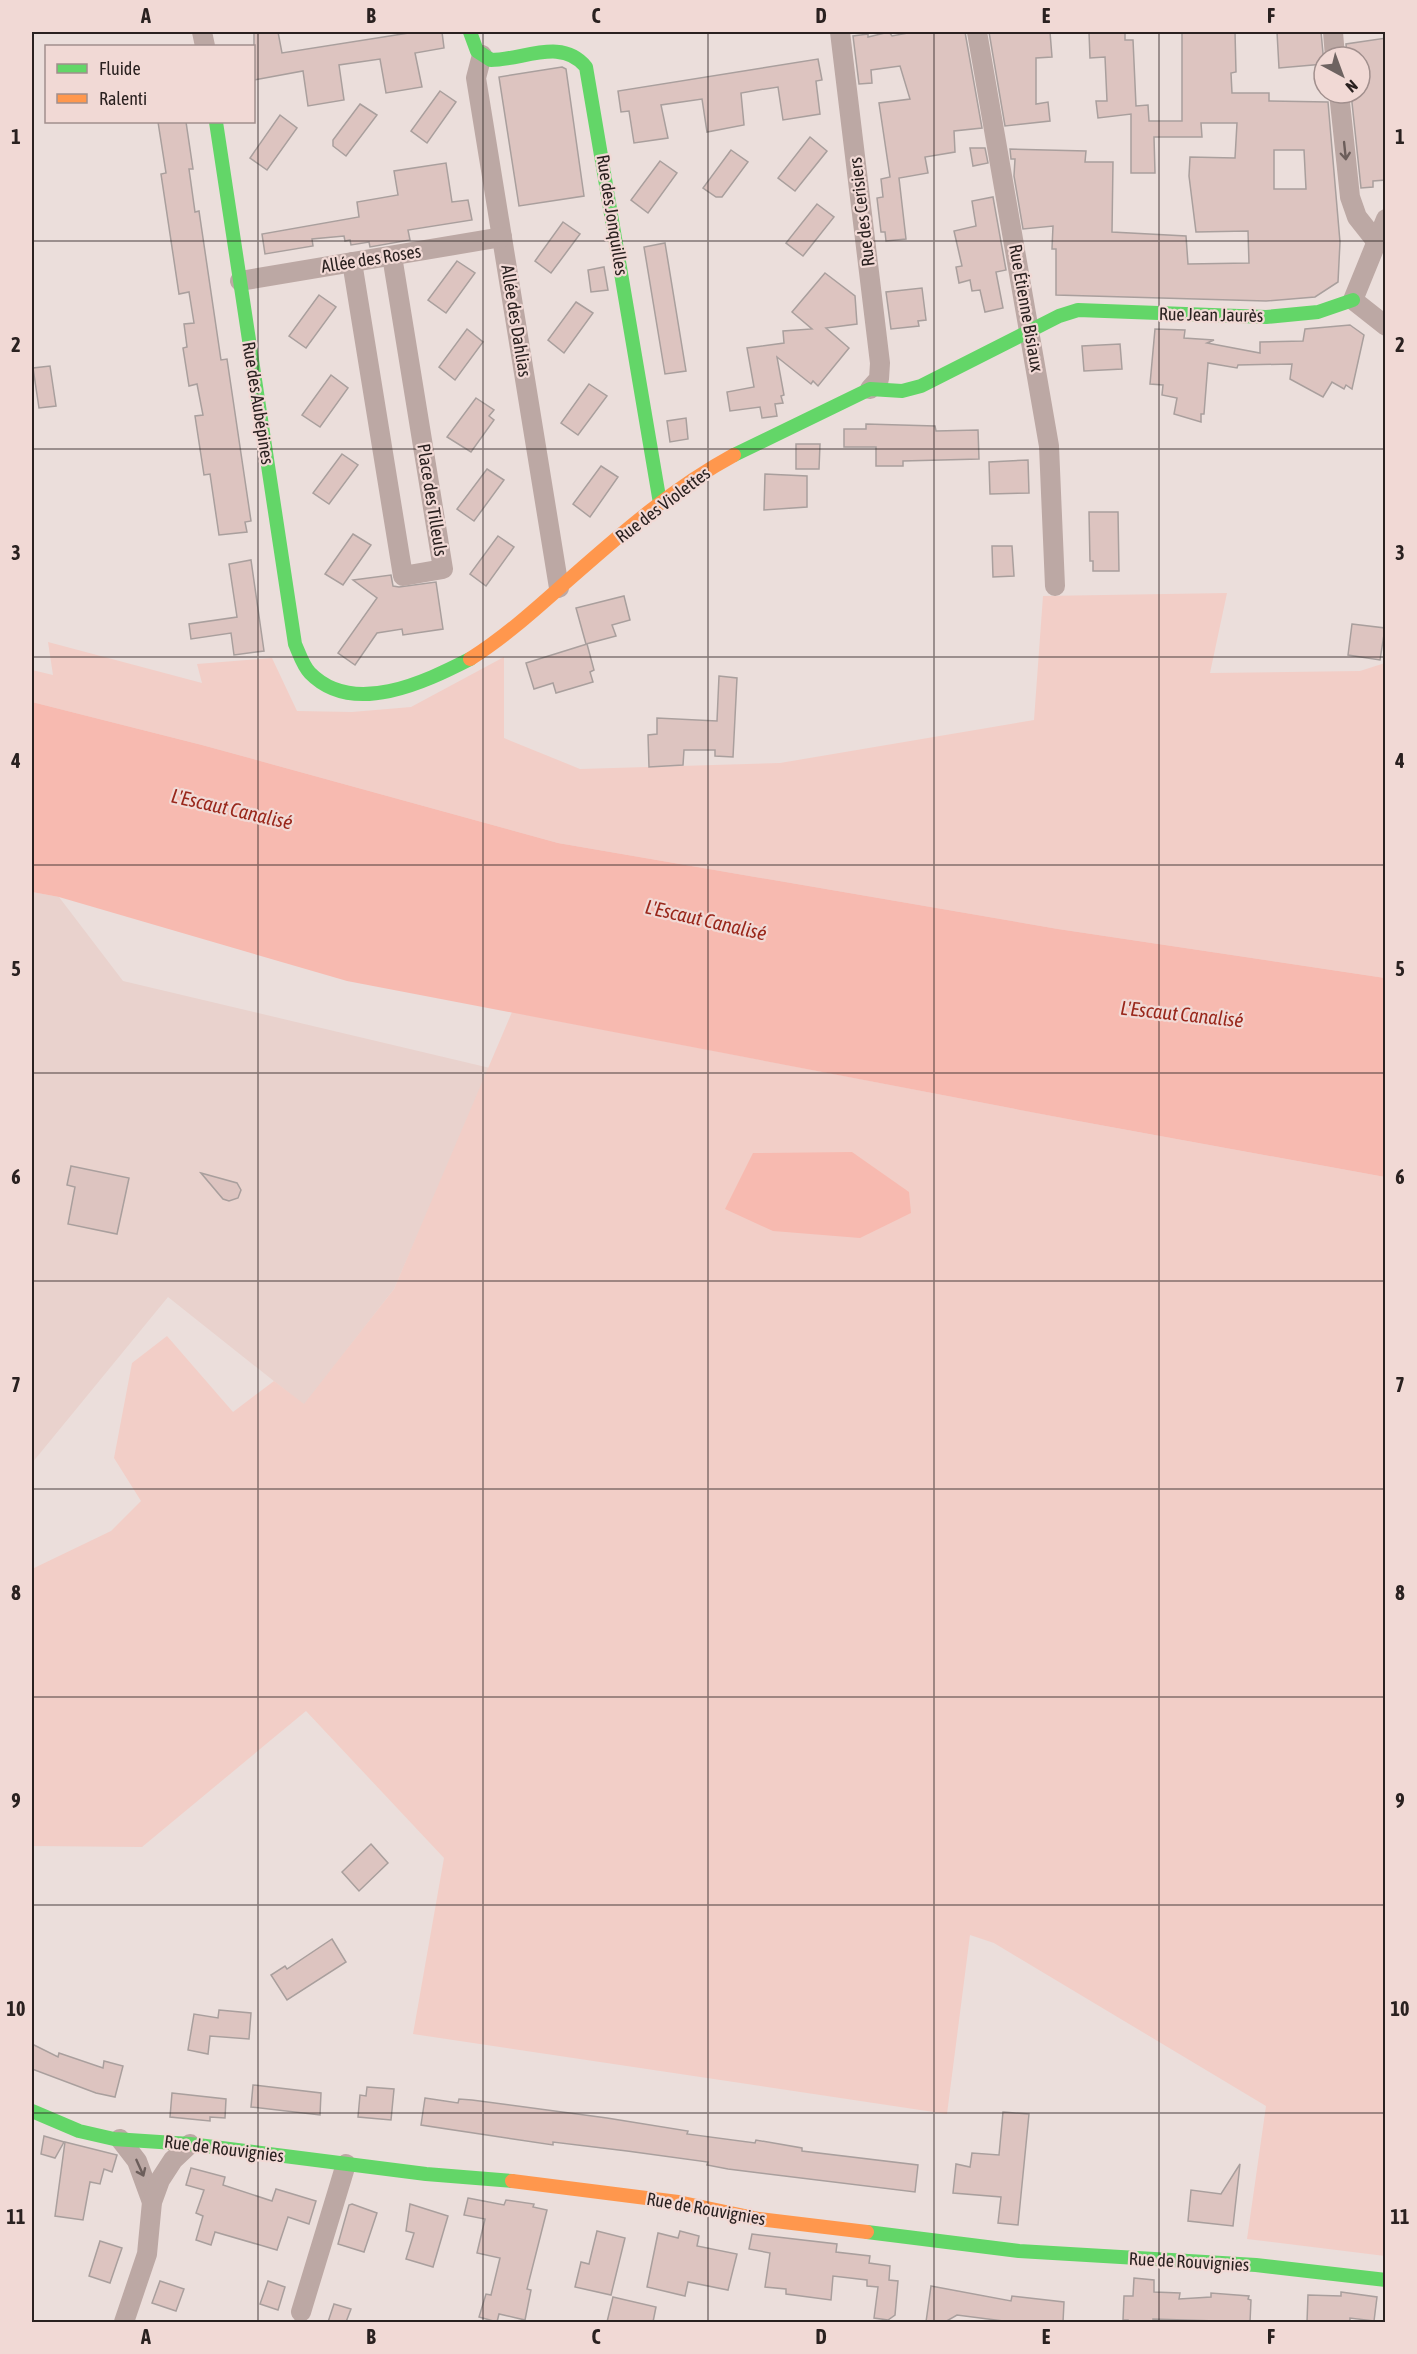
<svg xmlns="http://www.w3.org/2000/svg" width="1417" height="2354" viewBox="0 0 1417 2354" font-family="'Asap Condensed',sans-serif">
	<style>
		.built { fill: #e9d2cd }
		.green { fill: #f2cec7 }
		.water { fill: #f7bab0 }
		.building { fill: #ddc4c0; stroke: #a99f9d; stroke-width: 1.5; fill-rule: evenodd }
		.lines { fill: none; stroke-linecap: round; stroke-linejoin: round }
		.street { stroke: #bca8a4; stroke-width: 20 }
		.fast { stroke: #63d668; stroke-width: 14 }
		.slow { stroke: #ff974d; stroke-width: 14 }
		.oneway { stroke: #6c5e5b }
		.grid { fill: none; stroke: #2a2120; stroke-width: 1.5; stroke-opacity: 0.55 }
		.labels { text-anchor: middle; stroke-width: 4.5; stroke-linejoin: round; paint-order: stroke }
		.street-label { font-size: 18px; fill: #2a2120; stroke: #f1d9d5 }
		.water-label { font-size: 20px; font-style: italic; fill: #99271b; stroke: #f1d9d5 }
		.neatline { fill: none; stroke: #2a2120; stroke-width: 2 }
		.grid-label { font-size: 20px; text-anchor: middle; font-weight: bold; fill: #2a2120 }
	</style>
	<rect width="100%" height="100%" fill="#ebdedb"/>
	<polygon class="built" points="32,892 59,897 123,981 490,1068 394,1289 304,1405 168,1297 32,1463"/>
	<g class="green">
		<polygon points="1227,593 1210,673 1360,671 1385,663 1385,978 1058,929 558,843 202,745 32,702 32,670 53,675 48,642 202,683 197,664 272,658 297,711 352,712 411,707 504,657 504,738 580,769 780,763 1034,720 1043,596"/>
		<polygon points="512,1012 1078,1121 1385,1177 1385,2256 1247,2239 1266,2106 994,1943 970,1935 947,2114 413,2034 444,1858 306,1711 142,1847 32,1846 32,1569 111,1531 141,1501 114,1458 132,1363 167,1336 233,1412 274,1381 304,1404 394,1289"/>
	</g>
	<g class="water">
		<polygon points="32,702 202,745 558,843 1058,929 1385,978 1385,1177 1078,1121 347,981 59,897 32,892"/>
		<polygon points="852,1152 909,1192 911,1213 860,1238 773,1231 725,1209 753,1153"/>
	</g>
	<g class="building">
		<polygon points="262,32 278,32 282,53 415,32 442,32 444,48 415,53 422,87 386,93 380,59 339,65 344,100 308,106 303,71 254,80 254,33"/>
		<polygon points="889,32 892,36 913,32 965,32 982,128 954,131 955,152 925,157 928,173 899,178 906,239 886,241 885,232 881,232 877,198 883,197 881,179 890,177 879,103 910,99 900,66 871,70 872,83 859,84 853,36 868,34 868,37"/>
		<polygon points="989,32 1050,32 1052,57 1036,58 1036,104 1048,102 1050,121 1005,126"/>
		<path d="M1089 32H1125V40H1133L1136 106 1148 105 1149 121H1182V32H1235L1236 72 1231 73 1232 93H1269V101L1328 102 1340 242 1338 282 1315 297 1266 301 1056 295V249H1052L1053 226 1023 229 1014 176 1015 159H1011L1010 149 1086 151 1085 162H1113L1112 232 1186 236 1188 264 1249 263 1248 231 1196 232 1189 176 1190 157 1235 158 1237 123H1201L1202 137H1154L1155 173H1131V114L1098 118 1096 101H1107L1105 57 1090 58ZM1274 150H1304L1306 189H1274Z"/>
		<polygon points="1277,32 1321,32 1324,64 1279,68"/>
		<polygon points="1386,38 1386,180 1373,181 1373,187 1361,188 1351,93 1360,93 1360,57 1347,57 1346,44"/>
		<polygon points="818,59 822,80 816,81 820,114 783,120 778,87 758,90 741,93 744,125 707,132 702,99 661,105 668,138 634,143 629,111 621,112 618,91"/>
		<polygon points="562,67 566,69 584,196 519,206 499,77"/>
		<polygon points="440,91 456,102 427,143 411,131"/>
		<polygon points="360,104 377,115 346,156 333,146 333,140"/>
		<polygon points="280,115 297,128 267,170 250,158"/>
		<polygon points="158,122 186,122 193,169 189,169 195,212 199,211 221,360 227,359 251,521 245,522 247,532 219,535 210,474 204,475 195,416 203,415 197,384 189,386 183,348 187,347 184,324 194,323 189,292 179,294 161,174 166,173"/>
		<polygon points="810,137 827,151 795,191 778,178"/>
		<polygon points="970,148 985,148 988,163 973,166"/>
		<polygon points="731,150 748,162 722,197 716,197 703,188"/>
		<polygon points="660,161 677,173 648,213 631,200"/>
		<polygon points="446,163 452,202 468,200 472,220 408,230 410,240 370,247 369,242 351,245 350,240 345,241 344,236 312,239 313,246 265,254 262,234 359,217 357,202 398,195 394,171"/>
		<polygon points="993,197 1006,270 996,272 1003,308 985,312 980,290 972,291 970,280 959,283 956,267 962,266 954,231 976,226 972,201"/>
		<polygon points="817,204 834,217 803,256 786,243"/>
		<polygon points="563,222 580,234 551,273 535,261"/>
		<polygon points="665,243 686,371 665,374 644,247"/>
		<polygon points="457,261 475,273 446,313 428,300"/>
		<polygon points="604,267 608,290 591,292 588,270"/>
		<polygon points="825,273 855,296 857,324 826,328 849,348 818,386 813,381 811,384 777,357 784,395 781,396 783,403 775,404 777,416 762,418 760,407 730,411 727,392 754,387 747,348 784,343 783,331 812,329 792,312"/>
		<polygon points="922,288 926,320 918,321 919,326 891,329 886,292"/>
		<polygon points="319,295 336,307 306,348 289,336"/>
		<polygon points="576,302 593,313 564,353 548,340"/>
		<polygon points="1350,325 1364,335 1352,389 1346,385 1344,389 1332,382 1323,397 1290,379 1292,364 1238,365 1237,368 1208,363 1204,414 1201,414 1201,422 1174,414 1177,398 1162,395 1163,385 1150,384 1155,329 1185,330 1184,338 1214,340 1207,343 1260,353 1260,342 1303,341 1305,329"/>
		<polygon points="467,329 483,342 455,380 439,367"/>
		<polygon points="1120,344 1122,369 1084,371 1082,346"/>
		<polygon points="50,366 56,406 39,408 33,368"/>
		<polygon points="331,375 348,388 320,427 302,415"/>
		<polygon points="589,384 607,396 578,435 561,423"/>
		<polygon points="476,398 494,410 489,416 494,420 471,452 447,437"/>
		<polygon points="686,418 688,439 670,442 667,421"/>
		<polygon points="866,424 935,426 936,431 978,430 979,459 903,461 903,466 876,466 876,447 844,447 844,429 866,429"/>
		<polygon points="796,444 820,444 819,469 796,469"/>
		<polygon points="342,454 358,465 329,504 313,493"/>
		<polygon points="1028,460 1029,493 990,494 989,462"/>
		<polygon points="601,466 618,477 590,517 573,504"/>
		<polygon points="487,469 504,480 474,521 457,509"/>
		<polygon points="765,474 807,476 807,507 764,510"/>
		<polygon points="1089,512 1118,512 1119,571 1093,571 1093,561 1090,561"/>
		<polygon points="353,534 371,545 343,585 325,574"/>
		<polygon points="498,536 514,547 486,586 470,574"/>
		<polygon points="992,546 1012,546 1014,576 993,577"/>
		<polygon points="251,560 264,651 234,655 231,633 191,639 189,624 237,617 229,564"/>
		<polygon points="391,575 393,586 399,587 436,582 443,629 403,635 402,629 377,633 355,665 338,653 377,598 353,580"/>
		<polygon points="624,596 630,620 612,625 616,636 586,644 576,608"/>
		<polygon points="1352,624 1385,628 1380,660 1348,655"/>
		<polygon points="587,644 594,670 590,672 593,682 556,693 553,683 534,689 526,663"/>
		<polygon points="719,676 737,678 733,757 715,756 715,750 684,750 683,765 649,767 648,735 657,734 657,718 717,721"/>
		<polygon points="71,1166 129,1178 117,1234 68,1224 75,1187 67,1185"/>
		<polygon points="201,1173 237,1183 241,1190 238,1198 229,1201 223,1199"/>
		<polygon points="371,1844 388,1863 359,1891 342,1872"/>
		<polygon points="332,1939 346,1962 287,2000 271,1975 285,1966 287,1969"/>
		<polygon points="219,2010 251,2013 249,2039 210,2036 208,2054 188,2050 194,2014 218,2018"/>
		<polygon points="32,2044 58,2057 59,2053 103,2068 104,2061 123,2066 115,2097 96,2093 32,2069"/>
		<polygon points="253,2085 321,2093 320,2115 251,2107"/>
		<polygon points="367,2087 394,2089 391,2120 358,2117 360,2095 366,2096"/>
		<polygon points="172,2093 226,2099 225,2118 210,2117 210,2121 170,2117"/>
		<polygon points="425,2098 458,2103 459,2099 472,2100 607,2118 688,2131 687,2134 755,2143 756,2140 802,2148 802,2151 918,2165 915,2192 728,2169 707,2165 708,2162 627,2151 553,2142 553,2145 421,2125"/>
		<polygon points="1003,2112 1029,2114 1018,2225 998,2223 1001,2197 953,2193 956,2164 970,2167 972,2153 999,2155"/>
		<polygon points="44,2136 64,2142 55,2158 41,2154"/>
		<polygon points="65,2142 117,2155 112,2172 104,2169 100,2184 90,2182 83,2220 55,2216"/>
		<polygon points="1240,2164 1233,2226 1188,2221 1191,2190 1221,2194"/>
		<polygon points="191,2168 225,2177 223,2185 272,2201 276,2189 316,2201 309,2224 288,2217 277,2250 215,2232 211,2245 196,2240 203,2216 196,2213 204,2190 186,2185"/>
		<polygon points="468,2198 504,2205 506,2200 534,2204 533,2207 547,2210 527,2289 531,2290 525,2320 499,2314 497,2322 479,2317 486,2294 491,2295 500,2258 477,2253 485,2219 464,2215"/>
		<polygon points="352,2204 377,2213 364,2252 338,2244 349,2205"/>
		<polygon points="410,2204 448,2216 433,2267 406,2259 414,2233 406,2231"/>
		<polygon points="597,2231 625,2238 611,2295 575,2287 581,2262 589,2264"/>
		<polygon points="680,2231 699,2236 697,2246 737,2254 728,2290 688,2282 685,2296 647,2287 658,2233 678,2238"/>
		<polygon points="752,2234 837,2244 836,2252 870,2256 869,2263 890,2266 889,2280 898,2281 895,2315 888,2320 874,2318 878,2287 867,2286 867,2280 833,2276 831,2300 786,2294 786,2289 765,2287 770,2253 749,2249"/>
		<polygon points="100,2241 122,2248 110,2283 89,2276"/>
		<polygon points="1134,2278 1154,2280 1154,2292 1180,2293 1179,2299 1211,2297 1211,2293 1249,2296 1248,2299 1251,2300 1250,2322 1153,2319 1153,2322 1128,2322 1128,2320 1123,2320 1124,2296 1133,2296"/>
		<polygon points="160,2281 184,2289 176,2311 152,2303"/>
		<polygon points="268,2281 285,2287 278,2310 260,2304"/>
		<polygon points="931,2286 1011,2301 1012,2296 1064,2302 1063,2322 1011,2322 957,2315 945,2322 926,2322"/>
		<polygon points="1341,2292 1377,2297 1374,2321 1350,2318 1350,2322 1307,2322 1308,2295 1341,2296"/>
		<polygon points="613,2297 656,2307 653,2322 607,2322"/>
		<polygon points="334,2304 351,2309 346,2322 328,2322"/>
	</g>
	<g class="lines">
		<g class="street">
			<polyline points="202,32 205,46"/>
			<polyline points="840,32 880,363 879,379 870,389"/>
			<polyline points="977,32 1049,446 1055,586"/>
			<polyline points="1333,32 1335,57"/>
			<polyline points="482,55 476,78 559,588"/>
			<polyline points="1339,93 1350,197 1357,217 1376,241"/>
			<polyline points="1386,219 1353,300 1386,326"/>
			<polyline points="352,262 403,576 443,569 392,256"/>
			<polyline points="240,281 502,237"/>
			<polyline points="120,2139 137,2161 152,2202"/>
			<polyline points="301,2312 346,2164"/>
			<polyline points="124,2322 147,2254 152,2202 160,2180 173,2160 190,2144"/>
		</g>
		<g class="fast">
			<path d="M470 32 477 51 491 60C523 60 562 37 586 67L660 503"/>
			<path d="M216 122 295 644C299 653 303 666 310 673 353 717 425 682 470 659"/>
			<polyline points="734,455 870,389 902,391 921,386 1059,316 1078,310 1266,317 1318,312 1353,300"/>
			<polyline points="32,2111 79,2131 114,2139 190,2144 426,2174 512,2181"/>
			<polyline points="867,2232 1019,2251 1256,2265 1386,2280"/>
		</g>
		<g class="slow">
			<path d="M470 659C508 635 540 605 573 576 624 531 675 487 734 455"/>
			<polyline points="512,2181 678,2202 759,2219 867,2232"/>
		</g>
	</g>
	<defs><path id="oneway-shaft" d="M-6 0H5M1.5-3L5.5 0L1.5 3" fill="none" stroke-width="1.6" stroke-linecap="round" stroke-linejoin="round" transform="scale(1.5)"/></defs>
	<g class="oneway">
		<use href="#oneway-shaft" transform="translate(1345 151) rotate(84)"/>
		<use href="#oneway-shaft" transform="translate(140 2168) rotate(66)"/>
	</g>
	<path class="grid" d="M258 32V2322M483 32V2322M708 32V2322M934 32V2322M1159 32V2322M32 241H1386M32 449H1386M32 657H1386M32 865H1386M32 1073H1386M32 1281H1386M32 1489H1386M32 1697H1386M32 1905H1386M32 2113H1386"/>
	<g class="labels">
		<g class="street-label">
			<text transform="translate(862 212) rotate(-97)" y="6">Rue des Cerisiers</text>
			<text transform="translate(612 215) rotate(81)" y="6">Rue des Jonquilles</text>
			<text transform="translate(371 259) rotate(-9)" y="6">Allée des Roses</text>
			<text transform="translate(1026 308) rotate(80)" y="6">Rue Étienne Bisiaux</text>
			<text transform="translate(1211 315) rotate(1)" y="6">Rue Jean Jaurès</text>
			<text transform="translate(516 321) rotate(81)" y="6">Allée des Dahlias</text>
			<text transform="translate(258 403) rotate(81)" y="6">Rue des Aubépines</text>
			<text transform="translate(432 500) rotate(81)" y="6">Place des Tilleuls</text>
			<text transform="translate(663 505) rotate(-37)" y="6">Rue des Violettes</text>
			<text transform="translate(224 2149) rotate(7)" y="6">Rue de Rouvignies</text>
			<text transform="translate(706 2209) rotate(10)" y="6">Rue de Rouvignies</text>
			<text transform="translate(1189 2262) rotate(3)" y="6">Rue de Rouvignies</text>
		</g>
		<g class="water-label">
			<text transform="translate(232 809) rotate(13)" y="7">L'Escaut Canalisé</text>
			<text transform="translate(706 920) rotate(13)" y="7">L'Escaut Canalisé</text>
			<text transform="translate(1182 1014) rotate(6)" y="7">L'Escaut Canalisé</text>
		</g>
	</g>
	<rect width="1417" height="2354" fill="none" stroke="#f1d9d5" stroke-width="66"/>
	<rect x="45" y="45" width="210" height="78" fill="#f1d9d5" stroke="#a18f8d" stroke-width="1.5"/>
	<rect x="57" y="64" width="30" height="9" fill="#63d668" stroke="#a18f8d" stroke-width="1.5"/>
	<text x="99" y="75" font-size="18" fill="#2a2120">Fluide</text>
	<rect x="57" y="94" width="30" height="9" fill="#ff974d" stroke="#a18f8d" stroke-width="1.5"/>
	<text x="99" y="105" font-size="18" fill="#2a2120">Ralenti</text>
	<g transform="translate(1342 75) rotate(139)"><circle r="28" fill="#f1d9d5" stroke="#a18f8d" stroke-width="1.5"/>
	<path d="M0-4.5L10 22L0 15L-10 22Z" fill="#6e6361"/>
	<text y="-9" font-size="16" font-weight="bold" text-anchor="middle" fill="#2a2120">N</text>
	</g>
	<rect x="33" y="33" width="1351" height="2288" class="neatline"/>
	<g class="grid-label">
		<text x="146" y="23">A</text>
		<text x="371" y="23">B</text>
		<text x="596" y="23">C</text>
		<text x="821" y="23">D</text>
		<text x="1046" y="23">E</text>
		<text x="1271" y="23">F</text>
		<text x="16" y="144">1</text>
		<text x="1400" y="144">1</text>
		<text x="16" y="352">2</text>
		<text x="1400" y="352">2</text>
		<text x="16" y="560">3</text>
		<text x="1400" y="560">3</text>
		<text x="16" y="768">4</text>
		<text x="1400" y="768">4</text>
		<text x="16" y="976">5</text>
		<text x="1400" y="976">5</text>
		<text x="16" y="1184">6</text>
		<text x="1400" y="1184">6</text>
		<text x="16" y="1392">7</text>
		<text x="1400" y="1392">7</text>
		<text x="16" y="1600">8</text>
		<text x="1400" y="1600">8</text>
		<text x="16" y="1808">9</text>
		<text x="1400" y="1808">9</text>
		<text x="16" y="2016">10</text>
		<text x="1400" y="2016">10</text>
		<text x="16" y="2224">11</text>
		<text x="1400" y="2224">11</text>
		<text x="146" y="2344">A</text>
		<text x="371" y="2344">B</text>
		<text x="596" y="2344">C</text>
		<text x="821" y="2344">D</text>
		<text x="1046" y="2344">E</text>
		<text x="1271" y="2344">F</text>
	</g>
</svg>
